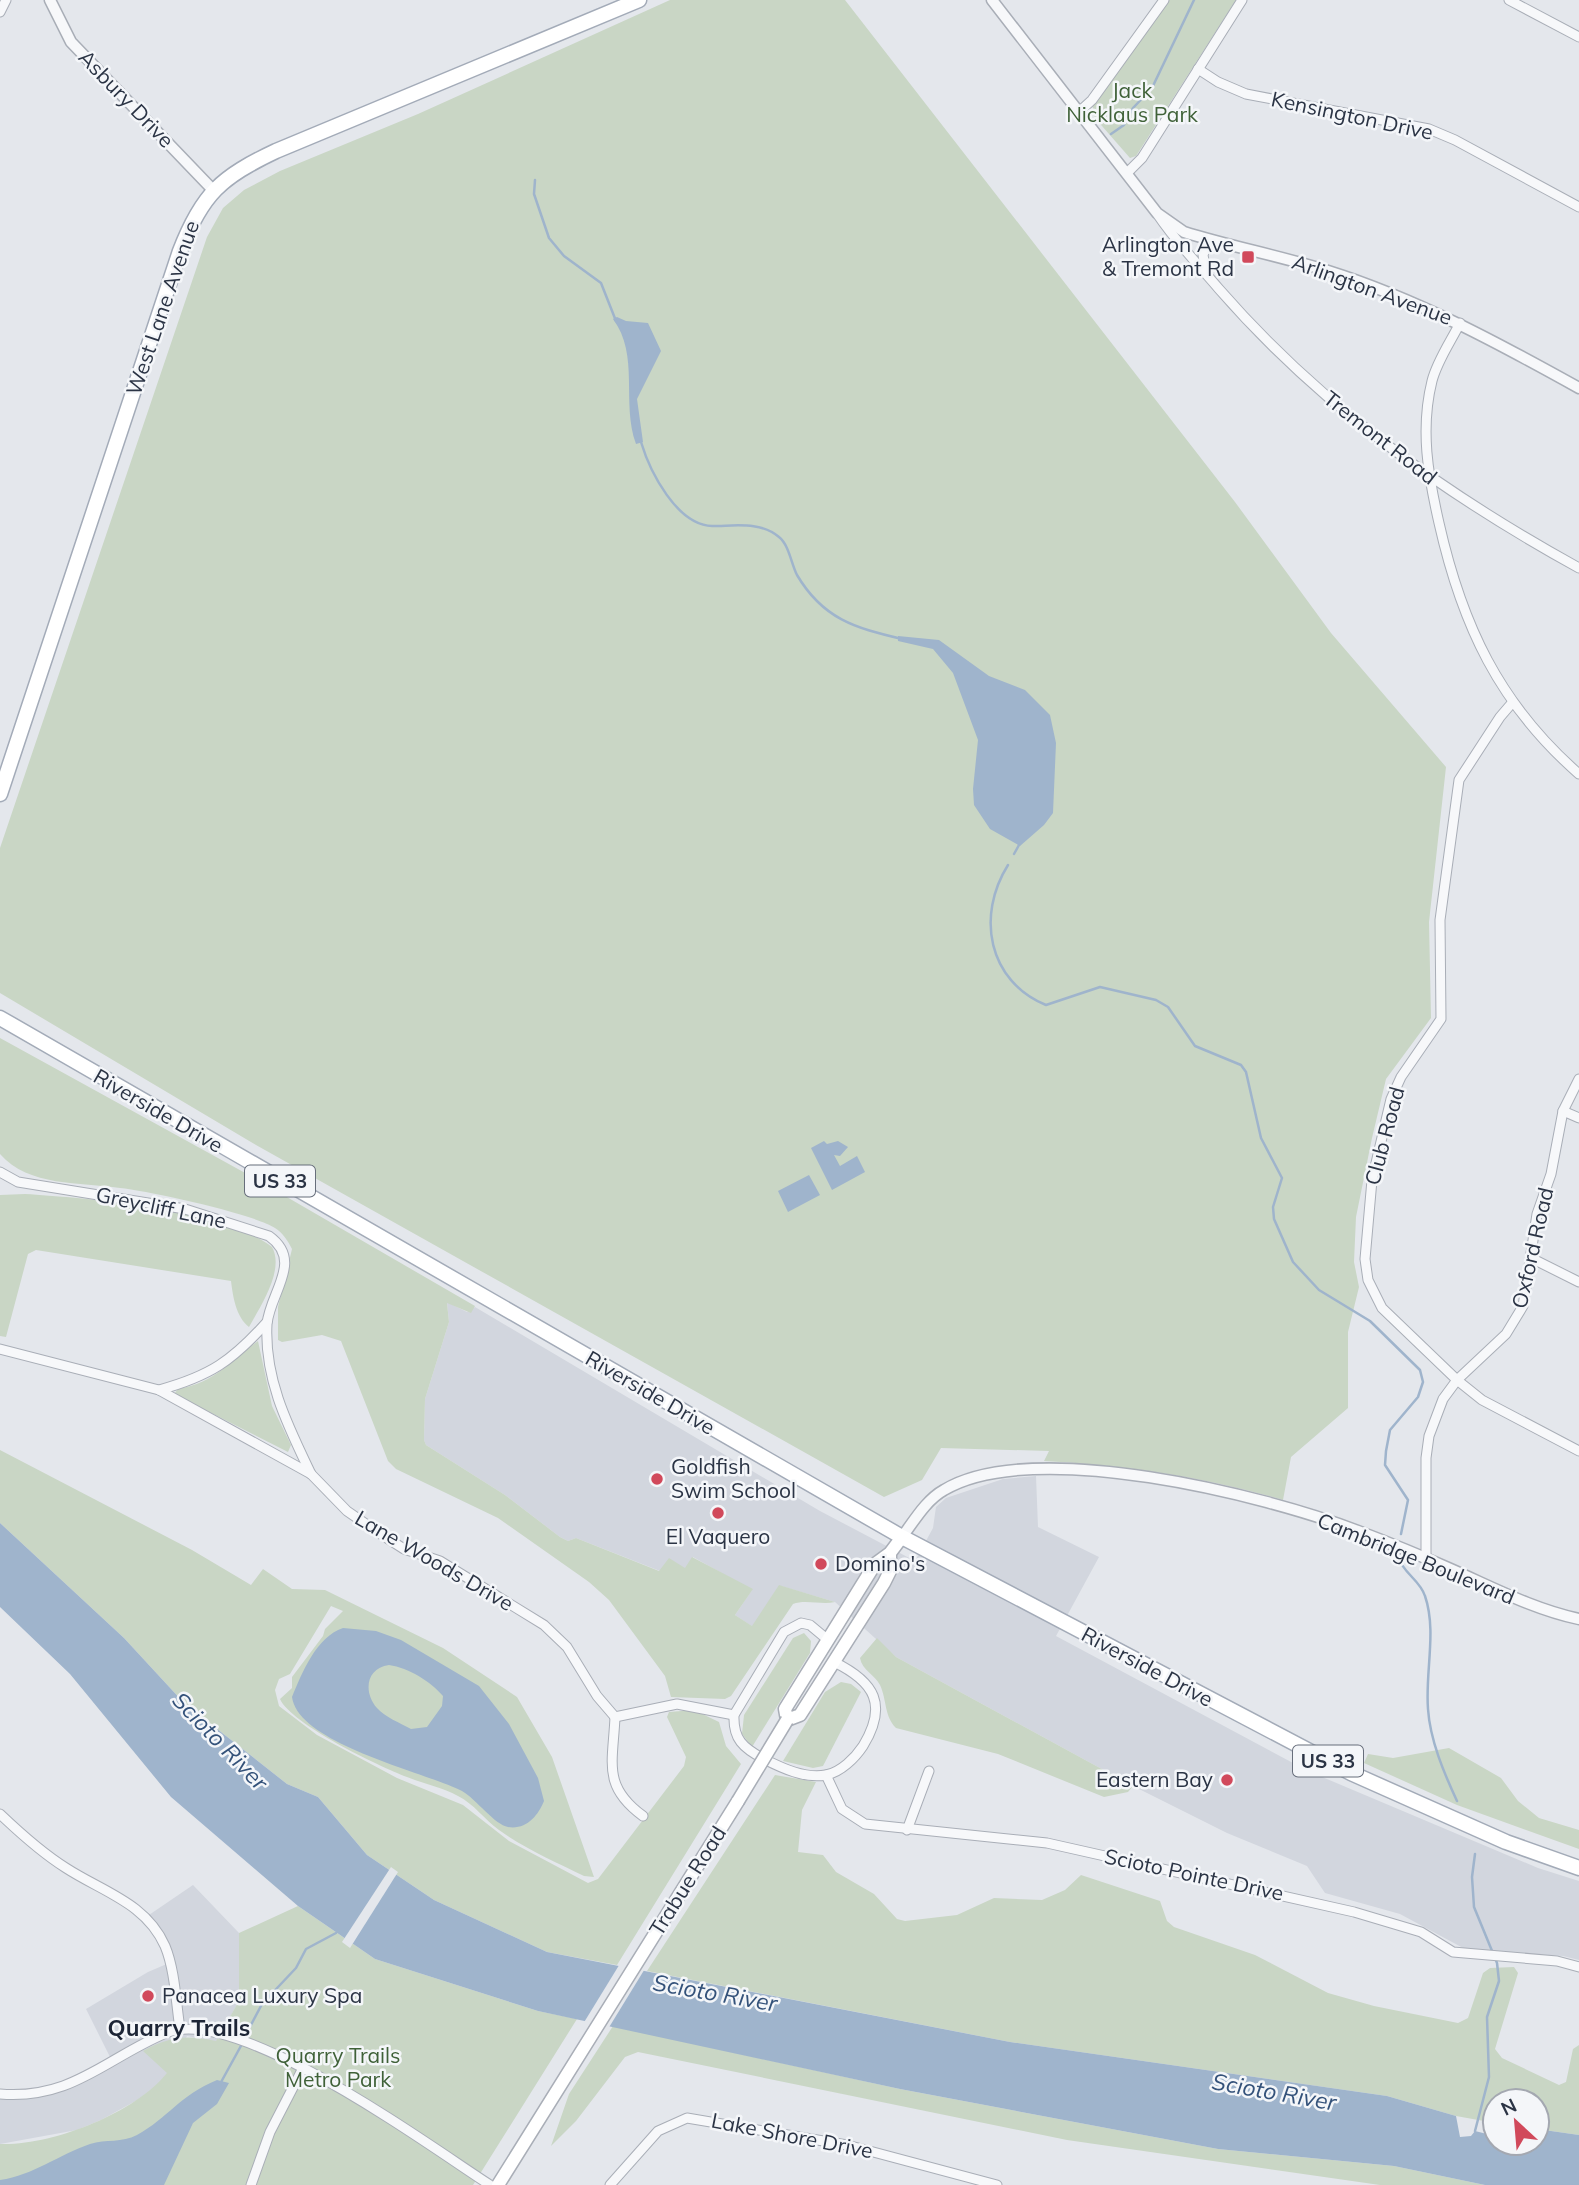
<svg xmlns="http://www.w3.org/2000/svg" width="1579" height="2185" viewBox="0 0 1579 2185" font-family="Mulish,sans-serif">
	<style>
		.built { fill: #d2d6de }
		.green { fill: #c9d6c5 }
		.water { fill: #9fb4cc; fill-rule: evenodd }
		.pier { fill: #e4e7ec }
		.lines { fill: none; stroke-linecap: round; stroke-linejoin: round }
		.stream { stroke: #9fb4cc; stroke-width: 2.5 }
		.minor-casing { stroke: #a9aeb7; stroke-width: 11 }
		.tertiary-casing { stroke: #a9aeb7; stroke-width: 13 }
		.secondary-casing { stroke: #a9aeb7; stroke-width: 15 }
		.primary-casing { stroke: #a3abb8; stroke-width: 17 }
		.minor { stroke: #f7f8fa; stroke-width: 9 }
		.tertiary { stroke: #f7f8fa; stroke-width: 10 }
		.secondary { stroke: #fff; stroke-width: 12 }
		.primary { stroke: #fff; stroke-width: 14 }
		.secondary-bridge-casing { stroke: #a9aeb7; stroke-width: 15; stroke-linecap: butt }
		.secondary-bridge { stroke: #fff; stroke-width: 12 }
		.poi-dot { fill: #d1495b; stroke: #f4f6f9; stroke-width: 2.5 }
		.labels { text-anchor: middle; stroke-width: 5; stroke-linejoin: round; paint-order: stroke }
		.shield { fill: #f4f6f9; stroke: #676e7b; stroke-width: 2 }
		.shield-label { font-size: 19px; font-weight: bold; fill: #2b3445 }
		.park-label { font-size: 21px; fill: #3f6138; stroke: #f4f6f9 }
		.street-label { font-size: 21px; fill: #2b3445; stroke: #f4f6f9 }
		.poi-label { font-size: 21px; fill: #2b3445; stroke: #f4f6f9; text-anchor: start }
		.water-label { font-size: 23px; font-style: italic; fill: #34527a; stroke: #f4f6f9 }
		.neighbourhood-label { font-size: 23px; font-weight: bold; fill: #1d2536; stroke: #f4f6f9 }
	</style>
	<rect width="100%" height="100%" fill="#e4e7ec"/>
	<g class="built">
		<polygon points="447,1302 467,1312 475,1307 820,1511 915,1561 933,1528 936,1507 946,1498 1003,1479 1036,1476 1038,1527 1099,1557 1056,1636 1308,1771 1538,1868 1579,1881 1579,1960 1563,1956 1465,1949 1400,1914 1325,1893 1307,1866 1227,1833 1133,1786 896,1657 835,1602 781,1586 753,1627 735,1615 752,1590 693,1557 686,1568 660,1571 576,1538 568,1541 560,1537 505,1495 426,1445 424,1440 425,1399 449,1322"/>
		<polygon points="193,1885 239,1933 239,2001 216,2042 187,2036 168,2073 152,2092 101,2120 77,2130 0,2144 0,2094 29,2095 113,2063 86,2009 148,1972 169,1963 146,1917"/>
	</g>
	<g class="green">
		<path d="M670 0H845L1235 502 1331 633 1446 767 1429 922 1431 1018 1386 1079 1372 1138 1356 1217 1354 1262 1359 1287 1348 1332V1408L1291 1457 1283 1500C1205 1477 1125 1465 1044 1461L1049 1451 941 1448 922 1480 884 1497 256 1145 0 993V848L207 237 223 208 244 190 280 171 418 114Z"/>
		<polygon points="1168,0 1236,0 1136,156 1130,158 1095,118 1092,104"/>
		<path d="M0 1038 247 1174 475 1306 471 1313 447 1303 449 1322 425 1399 424 1440 426 1445 505 1495 560 1537 568 1541 576 1538 659 1571 669 1558 685 1568 692 1557 753 1589 735 1615 752 1626 779 1585 835 1602C821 1605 805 1599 793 1604L731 1696 725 1699 671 1697 665 1676 609 1600 589 1582 498 1518 396 1469 388 1461 341 1341 322 1335 282 1342 278 1340V1307L292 1249C288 1241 283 1233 275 1228 254 1214 149 1191 120 1188 80 1182 29 1187 0 1154Z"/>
		<path d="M25 1194C88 1198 222 1209 272 1247 285 1270 260 1307 249 1327 236 1317 233 1297 231 1281L36 1250 28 1254 6 1337 0 1336V1195Z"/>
		<path d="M258 1341 272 1406 291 1445 288 1452 174 1394 178 1389C218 1381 228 1362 258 1341Z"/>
		<path d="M0 1450 192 1550 251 1585 263 1569 292 1589 325 1590 443 1648 517 1697 552 1757 594 1877 584 1876C556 1862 525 1849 499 1830 484 1819 474 1804 458 1796 442 1787 424 1784 407 1777 380 1767 291 1724 280 1699L292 1688V1677L323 1636 325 1629 343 1611 331 1606 290 1674 279 1679 275 1690 279 1706 317 1735 397 1778 463 1805 509 1841 588 1883 598 1879 684 1766 686 1757 667 1717 669 1712 694 1710 719 1722 726 1746 741 1764 617 1965 547 1952 434 1900 367 1855 318 1797 287 1784 184 1703 124 1638 0 1523Z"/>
		<polygon points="804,1633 811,1641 810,1653 752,1747 742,1734 744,1715 793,1638"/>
		<path d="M877 1638 896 1657 1133 1786 1128 1792 1104 1797 998 1754 896 1728C884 1716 887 1700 880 1685 875 1675 862 1670 860 1658Z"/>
		<polygon points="841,1682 851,1684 861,1692 823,1766 813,1768 783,1761 825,1692"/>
		<polygon points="1449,1748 1501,1778 1518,1801 1539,1818 1579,1830 1579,1849 1457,1805 1364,1763 1368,1754 1393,1758"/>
		<polygon points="775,1775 816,1782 802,1810 798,1852 823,1855 836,1872 874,1894 897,1919 905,1921 957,1915 994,1898 1042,1900 1065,1890 1081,1875 1160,1901 1167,1921 1174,1927 1255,1955 1328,1993 1374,2006 1458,2023 1468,2018 1483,1973 1490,1968 1514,1967 1518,1973 1495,2049 1502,2058 1559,2085 1566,2082 1573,2049 1579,2045 1579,2135 1537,2129 1537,2101 1495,2101 1495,2123 1456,2116 1387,2096 1010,2042 647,1971"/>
		<path d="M298 1906 375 1959 538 2011 577 2019 473 2185H0V2144C52 2146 135 2113 167 2073L143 2051C171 2036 186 2035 216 2041L239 2001V1933Z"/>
		<polygon points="613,2026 900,2089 1218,2149 1394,2166 1485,2185 1380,2185 1067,2140 638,2052 625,2057 576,2121 551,2146 569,2094"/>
	</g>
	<g class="water">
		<path d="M617 317 626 321 648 323 661 351 637 399 643 442 636 444C621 403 640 355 613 319Z"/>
		<polygon points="898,636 939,640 989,676 1025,690 1050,715 1056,743 1053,813 1044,825 1020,846 990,829 974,805 973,789 978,740 953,673 933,649 898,641"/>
		<polygon points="824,1141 827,1144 838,1141 848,1147 840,1156 834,1155 840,1166 857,1156 865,1172 832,1190 811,1148"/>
		<polygon points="809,1175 820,1195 788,1212 778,1191"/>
		<polygon points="0,1523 124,1638 184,1703 287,1784 318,1797 367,1855 434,1900 547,1952 1010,2042 1387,2096 1456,2116 1460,2137 1471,2136 1475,2131 1495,2136 1495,2143 1537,2143 1537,2129 1579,2135 1579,2185 1485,2185 1394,2166 1218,2149 900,2089 538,2011 375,1959 298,1906 171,1797 70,1674 0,1607"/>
		<path d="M343 1628 376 1631 401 1640 479 1686 509 1724 538 1778 544 1801C538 1816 526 1830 508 1827 495 1825 476 1799 462 1791 425 1772 298 1744 292 1697 302 1673 316 1637 343 1628ZM389 1665C409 1668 430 1681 443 1696L442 1706 427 1727 411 1729C400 1723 385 1717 377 1708 363 1692 366 1668 389 1665Z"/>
		<path d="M217 2080 229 2083 217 2104 193 2123 164 2185H0V2180C34 2175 58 2155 90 2144 106 2139 122 2143 137 2135 168 2118 180 2095 217 2080Z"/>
	</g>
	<g class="pier">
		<polygon points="391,1867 398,1872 350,1948 342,1942"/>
		<polygon points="621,1962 646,1967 608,2029 583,2024"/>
	</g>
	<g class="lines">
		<g class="stream">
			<polyline points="1111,134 1124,125 1133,108 1152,88 1194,0"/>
			<polyline points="535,180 534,194 549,238 564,256 601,283 616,321"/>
			<path d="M641 442C650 472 677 525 712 526 735 526 760 521 779 537 789 545 791 563 797 575 823 619 855 628 902 639"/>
			<polyline points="1014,854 1019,845"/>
			<path d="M1008 865C976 916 988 981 1046 1005L1100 987 1156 1000 1168 1007 1195 1046 1241 1065 1246 1072 1261 1138 1282 1178 1273 1207 1274 1219 1293 1262 1319 1290 1370 1321 1420 1370 1423 1382 1418 1397 1390 1430 1386 1451 1385 1465 1408 1500 1401 1534"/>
			<path d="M1398 1557C1403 1573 1420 1580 1425 1596 1437 1631 1425 1672 1428 1709 1430 1740 1444 1773 1457 1801"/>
			<polyline points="1475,1854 1472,1877 1474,1907 1497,1963 1499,1981 1487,2017 1489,2077 1475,2131"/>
			<polyline points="244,2038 262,2004 296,1968 306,1949 336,1933"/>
			<polyline points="220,2084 242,2044"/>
		</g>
		<defs>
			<g id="minor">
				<polyline points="1509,0 1579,37"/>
				<polyline points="0,12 6,0"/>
				<polyline points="1198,69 1218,82 1246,94 1429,129 1455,140 1579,207"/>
				<polyline points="1079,112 1092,100 1164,0"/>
				<polyline points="1127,173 1142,158 1242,0"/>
				<path d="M1158 215C1176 242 1198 264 1219 289 1321 406 1443 493 1579 568"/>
				<polyline points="1206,271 1203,255 1209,240"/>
				<path d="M1460 323C1451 341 1437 361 1432 381 1420 429 1428 475 1439 523 1462 625 1499 704 1579 774"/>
				<polyline points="1512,703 1500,717 1459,780 1440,920 1441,1019 1401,1077 1391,1099 1372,1180 1365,1259 1368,1280 1382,1308 1457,1380 1482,1400 1579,1451"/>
				<polyline points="1563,1111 1579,1118"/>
				<path d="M0 1172 18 1182 185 1209 269 1236C304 1261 270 1292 267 1324 264 1379 288 1426 311 1474"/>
				<polyline points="1531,1258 1579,1282"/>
				<polyline points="0,1349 159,1390 311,1474 347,1511 376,1531 404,1549 440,1561 544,1625 567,1647 597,1696 615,1717 677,1704 734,1715"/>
				<path d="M159 1390C210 1376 232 1361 267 1322"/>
				<polyline points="1426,1558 1426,1458 1429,1436 1443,1399 1457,1380 1506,1334 1523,1306 1537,1214 1551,1174 1563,1111 1579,1079"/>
				<path d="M828 1640 810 1625 801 1623 784 1632 734 1715C733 1739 743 1748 764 1759 782 1768 805 1779 826 1775 841 1772 855 1758 863 1746 888 1705 875 1682 834 1662"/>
				<path d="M615 1717C613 1763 602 1786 643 1816"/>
				<polyline points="826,1775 842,1809 865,1824 1047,1843 1354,1912 1421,1932 1453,1952 1557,1961 1579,1967"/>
				<path d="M0 1814C21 1834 42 1853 66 1868 103 1892 146 1903 165 1946 175 1970 176 2003 180 2029"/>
				<polyline points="907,1830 929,1771"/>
				<path d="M0 2094C72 2100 106 2058 166 2033 236 2004 428 2145 490 2185"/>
				<polyline points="251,2185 270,2132 303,2068"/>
				<polyline points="610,2185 658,2131 687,2118 847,2145 997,2185"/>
			</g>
			<g id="tertiary">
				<polyline points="50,0 71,42 213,190"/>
				<path d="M992 0 1157 213 1184 232C1232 247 1281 256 1328 271 1417 299 1498 343 1579 388"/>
				<path d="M902 1537C914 1521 926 1500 944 1490 1032 1437 1265 1495 1358 1531 1387 1542 1417 1554 1446 1567 1490 1586 1532 1609 1579 1619"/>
			</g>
			<g id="secondary">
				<polyline points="890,1553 890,1571 884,1583 800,1715 787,1720 785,1709 875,1564 890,1553 902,1537"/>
				<polyline points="498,2185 738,1801"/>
			</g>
			<g id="primary">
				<path d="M0 794 180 251C202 194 221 177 276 151L639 0"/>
				<polyline points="0,1018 902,1537 1351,1773 1506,1842 1579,1868"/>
			</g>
		</defs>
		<use href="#minor" class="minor-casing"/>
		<use href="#tertiary" class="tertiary-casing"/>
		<use href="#secondary" class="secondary-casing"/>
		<use href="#primary" class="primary-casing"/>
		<use href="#minor" class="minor"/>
		<use href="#tertiary" class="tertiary"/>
		<use href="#secondary" class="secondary"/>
		<use href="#primary" class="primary"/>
		<defs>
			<polyline id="secondary-bridge" points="738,1801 787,1720"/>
		</defs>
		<use href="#secondary-bridge" class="secondary-bridge-casing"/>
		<use href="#secondary-bridge" class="secondary-bridge"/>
	</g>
	<g class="poi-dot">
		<rect x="1241" y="250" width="14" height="14" rx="3.5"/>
		<circle cx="657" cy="1479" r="7"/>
		<circle cx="718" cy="1513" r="7"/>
		<circle cx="821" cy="1564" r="7"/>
		<circle cx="1227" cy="1780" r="7"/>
		<circle cx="148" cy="1996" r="7"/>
	</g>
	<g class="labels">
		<g class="shield">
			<rect x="245" y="1165.5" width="70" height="31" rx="5"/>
			<rect x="1293" y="1745.5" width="70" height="31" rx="5"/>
		</g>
		<g class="shield-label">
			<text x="280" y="1188">US 33</text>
			<text x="1328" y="1768">US 33</text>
		</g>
		<g class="park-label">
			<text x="1132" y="98">Jack<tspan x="1132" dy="24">Nicklaus Park</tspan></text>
			<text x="338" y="2063">Quarry Trails<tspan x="338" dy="24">Metro Park</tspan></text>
		</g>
		<g class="street-label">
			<text transform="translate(126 99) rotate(46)" y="7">Asbury Drive</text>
			<text transform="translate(1352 116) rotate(12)" y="7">Kensington Drive</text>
			<text transform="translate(1372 290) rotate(20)" y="7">Arlington Avenue</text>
			<text transform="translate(163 308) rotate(-71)" y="7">West Lane Avenue</text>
			<text transform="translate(1380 438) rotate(38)" y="7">Tremont Road</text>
			<text transform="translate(158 1111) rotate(30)" y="7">Riverside Drive</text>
			<text transform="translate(1385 1136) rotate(-75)" y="7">Club Road</text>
			<text transform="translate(161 1208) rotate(12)" y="7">Greycliff Lane</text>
			<text transform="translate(1533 1248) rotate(-77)" y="7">Oxford Road</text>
			<text transform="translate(650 1393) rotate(30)" y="7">Riverside Drive</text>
			<text transform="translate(1416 1559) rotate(22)" y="7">Cambridge Boulevard</text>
			<text transform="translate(434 1561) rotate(30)" y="7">Lane Woods Drive</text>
			<text transform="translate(1147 1667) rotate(28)" y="7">Riverside Drive</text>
			<text transform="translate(1194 1875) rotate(12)" y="7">Scioto Pointe Drive</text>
			<text transform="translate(688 1881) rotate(-58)" y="7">Trabue Road</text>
			<text transform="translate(792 2136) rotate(11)" y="7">Lake Shore Drive</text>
		</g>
		<g class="poi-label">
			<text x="1234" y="252" text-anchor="end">Arlington Ave<tspan x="1234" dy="24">&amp; Tremont Rd</tspan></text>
			<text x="671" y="1474">Goldfish<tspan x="671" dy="24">Swim School</tspan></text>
			<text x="718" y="1544" text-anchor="middle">El Vaquero</text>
			<text x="835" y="1571">Domino's</text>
			<text x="1213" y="1787" text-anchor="end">Eastern Bay</text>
			<text x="162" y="2003">Panacea Luxury Spa</text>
		</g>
		<g class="water-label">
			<text transform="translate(220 1741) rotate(46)" y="8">Scioto River</text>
			<text transform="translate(715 1993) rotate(10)" y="8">Scioto River</text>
			<text transform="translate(1274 2092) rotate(10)" y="8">Scioto River</text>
		</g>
		<g class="neighbourhood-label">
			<text x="179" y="2036">Quarry Trails</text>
		</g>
	</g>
	<g transform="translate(1516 2122) rotate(334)"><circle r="33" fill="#f4f6f9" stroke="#a4a8b1" stroke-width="2"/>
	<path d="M0-5L12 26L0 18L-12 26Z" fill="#d1495b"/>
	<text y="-10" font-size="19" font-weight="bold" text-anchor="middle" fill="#2b3445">N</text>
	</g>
</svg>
